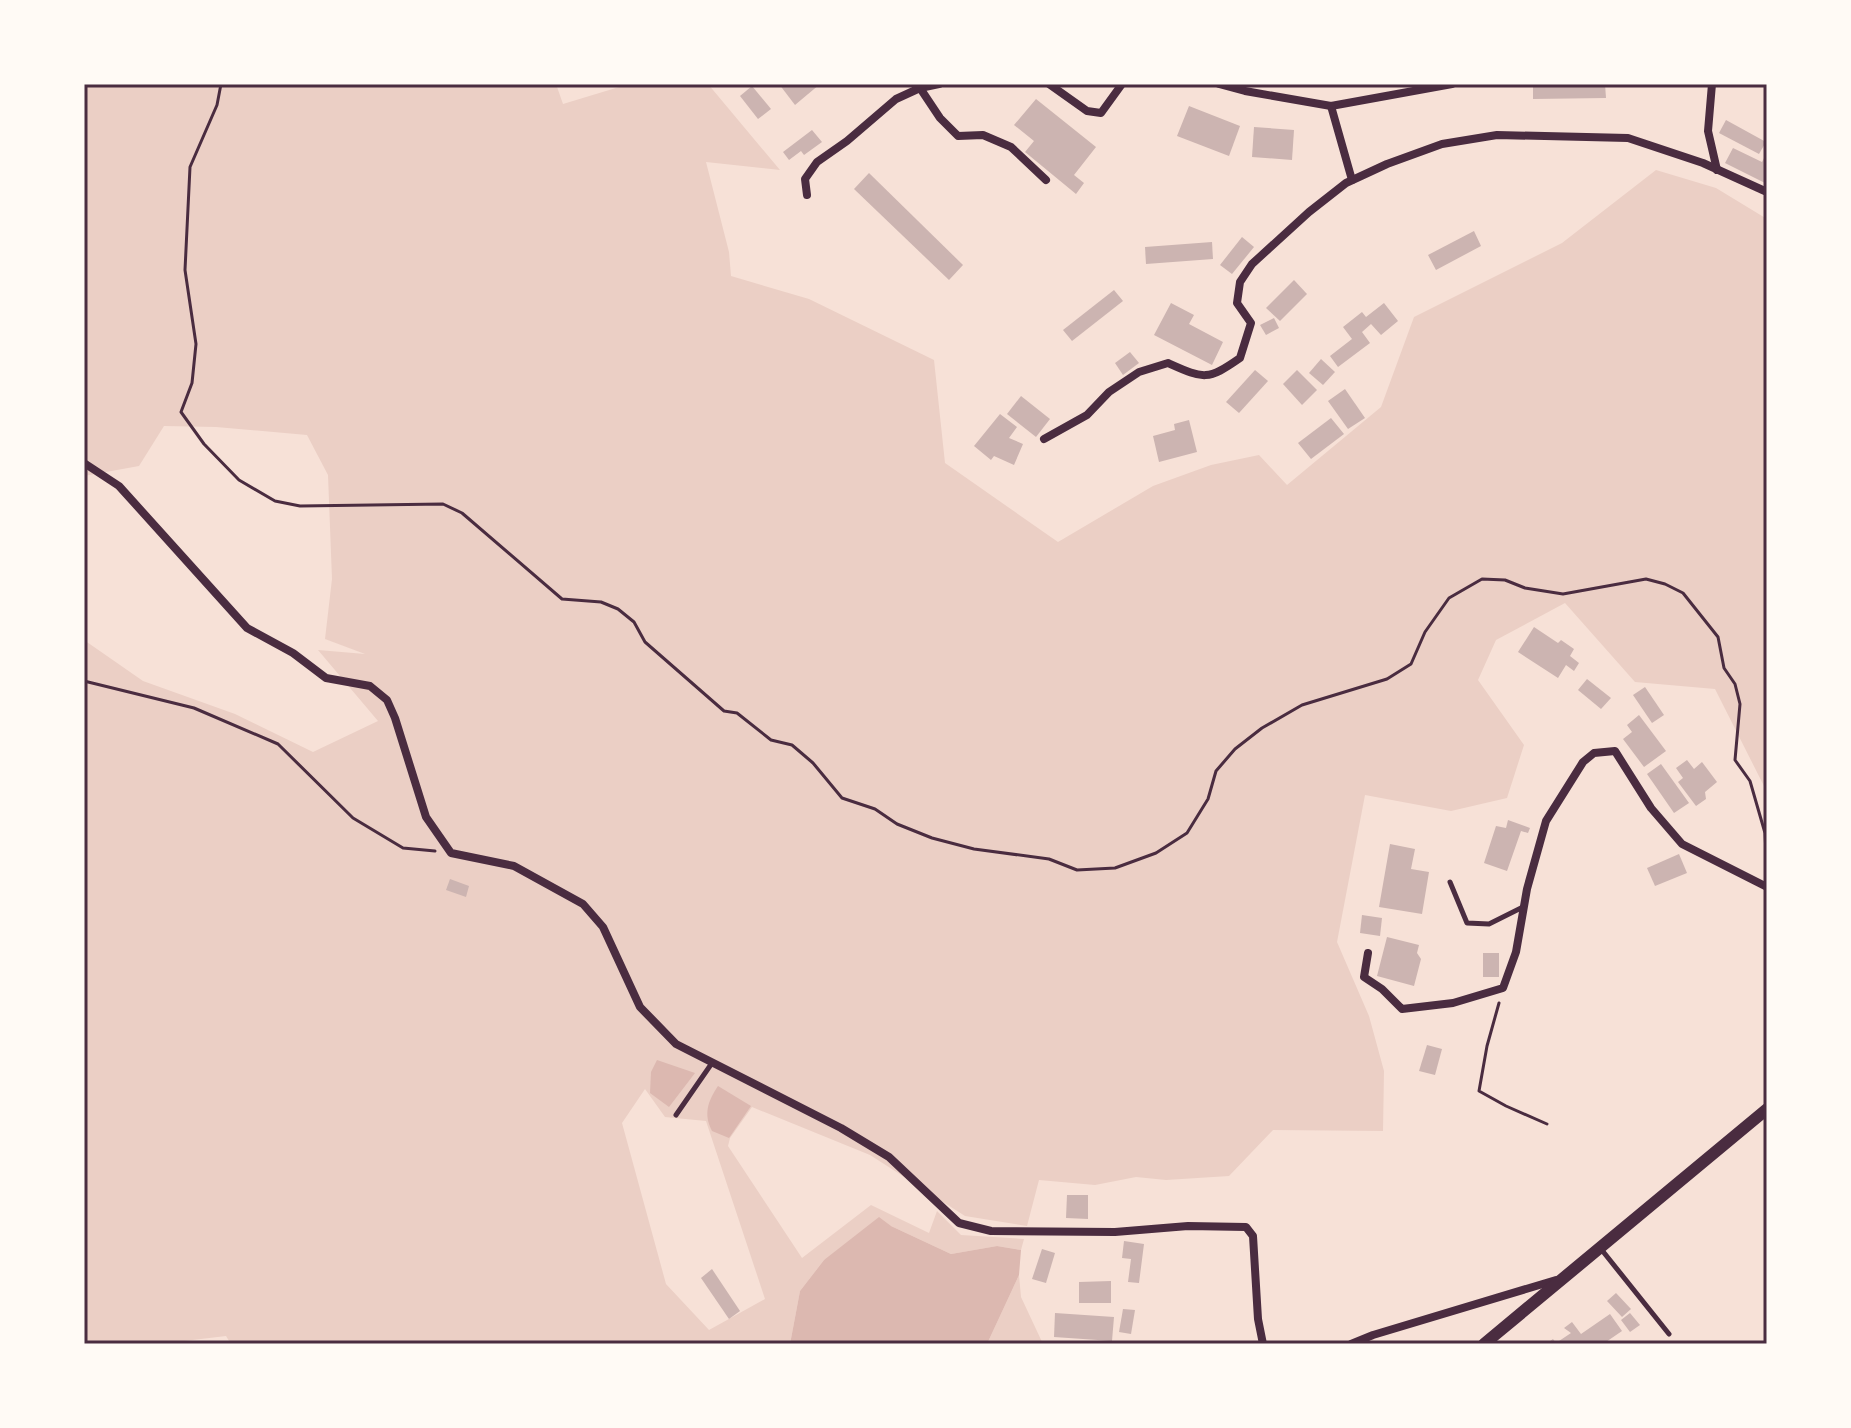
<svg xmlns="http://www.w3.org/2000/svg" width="1851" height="1428" viewBox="0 0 1851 1428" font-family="'Crimson Pro',serif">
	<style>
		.green { fill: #ebcfc5; fill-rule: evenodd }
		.water { fill: #dcb8b0 }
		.building { fill: #ccb4b1 }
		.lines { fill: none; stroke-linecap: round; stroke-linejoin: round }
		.path { stroke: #4a2c40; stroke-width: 3 }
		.service { stroke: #4a2c40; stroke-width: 5 }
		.minor { stroke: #4a2c40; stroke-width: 8 }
		.tertiary { stroke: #4a2c40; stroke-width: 12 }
		.neatline { fill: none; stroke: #4a2c40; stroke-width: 3 }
	</style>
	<rect width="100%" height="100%" fill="#f7e1d7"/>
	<g class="green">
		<path d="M84 84H556L563 104 629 84H708L780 170 706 162 729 252 731 276 809 299 934 360 945 463 1058 542 1153 486 1211 465 1259 455 1287 485 1381 407 1414 317 1562 243 1656 170 1716 188 1767 219V792L1715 689 1635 682 1565 603 1496 640 1478 680 1524 745 1507 798 1451 811 1365 795 1337 942 1369 1016 1384 1071 1383 1131 1273 1130 1229 1176 1166 1180 1136 1177 1095 1185 1039 1180 1027 1226 965 1216 870 1155 752 1107 730 1138 728 1146 802 1258 871 1205 929 1233 937 1211 961 1235 1024 1239 1021 1250 997 1246 951 1254 891 1226 824 1260 800 1291 790 1344H231L226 1336 159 1344H84V640L143 681 235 714 313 752 378 721 318 650 365 654 325 639 332 579 328 475 307 435 216 427 164 426 139 466 84 476ZM645 1089 665 1117 706 1121 765 1299 709 1330 666 1284 622 1123Z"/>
		<polygon points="1019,1275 1021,1297 1043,1344 987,1344"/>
	</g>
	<g class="water">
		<polygon points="657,1060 695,1073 669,1107 650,1093 651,1072"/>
		<path d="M718 1086 751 1106 729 1138 712 1131C703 1114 708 1101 718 1086Z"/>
		<polygon points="879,1217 891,1226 951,1254 997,1246 1021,1250 1019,1275 987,1344 790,1344 800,1291 824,1260"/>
	</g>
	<g class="building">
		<polygon points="779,84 820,84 795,105"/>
		<polygon points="1533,84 1605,84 1606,98 1533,99"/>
		<polygon points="752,86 771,109 758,119 740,96"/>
		<polygon points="1036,99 1096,147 1074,175 1084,183 1076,194 1025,152 1034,141 1014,125"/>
		<polygon points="1189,106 1240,126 1229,156 1177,136"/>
		<polygon points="1726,120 1766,142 1759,154 1719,133"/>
		<polygon points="1254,127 1294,130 1292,160 1252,157"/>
		<polygon points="812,130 822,142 804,155 801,151 789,160 783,152"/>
		<polygon points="1733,148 1762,162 1767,152 1767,184 1725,163"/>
		<polygon points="869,173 963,265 949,280 854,189"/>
		<polygon points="1474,231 1481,246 1436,270 1428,255"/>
		<polygon points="1242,237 1254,247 1232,274 1220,265"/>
		<polygon points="1212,242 1213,259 1146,264 1145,247"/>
		<polygon points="1294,280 1307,294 1280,321 1266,308"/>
		<polygon points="1114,290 1123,301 1072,341 1063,330"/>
		<polygon points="1171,303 1194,315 1189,324 1223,342 1212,365 1154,335"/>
		<polygon points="1384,303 1398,321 1381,335 1371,324 1362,332 1370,343 1338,367 1330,356 1352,339 1343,327 1362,312 1366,317"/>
		<polygon points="1274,318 1279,328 1266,335 1260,325"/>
		<polygon points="1130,352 1139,363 1123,375 1115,363"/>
		<polygon points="1321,359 1335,372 1323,385 1309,373"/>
		<polygon points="1255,370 1268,381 1239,413 1226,402"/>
		<polygon points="1297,370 1317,390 1302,405 1283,384"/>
		<polygon points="1345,389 1365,418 1348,429 1328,401"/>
		<polygon points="1021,396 1050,419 1036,437 1007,414"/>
		<polygon points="1000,414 1017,427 1009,438 1023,444 1014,465 994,456 991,460 974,446"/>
		<polygon points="1331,418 1344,434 1311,459 1298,443"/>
		<polygon points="1189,420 1197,452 1159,462 1153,436 1175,430 1174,424"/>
		<polygon points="1534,627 1558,643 1561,640 1574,649 1570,656 1579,663 1574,671 1566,665 1558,678 1518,652"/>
		<polygon points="1587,679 1611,698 1601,709 1578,690"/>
		<polygon points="1645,687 1664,715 1652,723 1633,695"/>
		<polygon points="1639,715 1666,751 1644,767 1623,739 1632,732 1627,725"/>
		<polygon points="1687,760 1694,769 1702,762 1717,782 1705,792 1706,799 1696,806 1678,782 1683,778 1676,768"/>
		<polygon points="1661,764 1689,803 1674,813 1647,774"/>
		<polygon points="1508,820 1530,828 1528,833 1521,831 1507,871 1484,863 1496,826 1506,828"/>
		<polygon points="1390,844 1415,849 1411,869 1429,872 1422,914 1379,907"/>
		<polygon points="1679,854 1687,873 1655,886 1647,868"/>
		<polygon points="450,879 469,886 466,897 446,890"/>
		<polygon points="1362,915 1382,918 1380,936 1360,933"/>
		<polygon points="1387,937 1419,945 1417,953 1421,959 1414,986 1377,976"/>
		<rect x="1483" y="953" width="16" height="24"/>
		<polygon points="1427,1045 1442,1049 1435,1075 1419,1071"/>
		<polygon points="1067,1195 1088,1195 1088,1219 1066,1218"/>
		<polygon points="1124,1241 1144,1244 1139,1283 1128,1282 1131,1259 1122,1258"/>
		<polygon points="1042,1249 1055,1253 1046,1283 1032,1279"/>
		<polygon points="712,1269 740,1311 729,1319 701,1278"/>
		<polygon points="1111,1281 1111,1303 1079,1303 1079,1282"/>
		<polygon points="1616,1293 1631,1309 1622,1317 1607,1301"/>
		<polygon points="1123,1309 1135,1310 1131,1334 1119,1332"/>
		<polygon points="1055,1313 1114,1317 1112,1341 1054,1337"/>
		<polygon points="1630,1313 1640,1325 1630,1332 1621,1320"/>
		<polygon points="1610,1314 1622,1331 1603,1344 1546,1344 1553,1339 1556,1343 1571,1333 1564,1328 1572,1322 1581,1334"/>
	</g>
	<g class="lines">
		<g class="path">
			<polyline points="221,84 217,105 190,167 185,270 196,344 192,383 181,412 204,444 239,480 275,501 300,506 443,504 462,513 562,599 601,602 618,609 634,622 645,642 724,711 737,713 771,740 792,745 813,763 842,798 875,809 897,824 932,838 974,849 1049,859 1077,870 1115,868 1156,853 1187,833 1208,799 1216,771 1235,749 1262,728 1302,705 1387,679 1411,664 1425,632 1449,598 1482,579 1505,580 1525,588 1563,594 1646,579 1665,584 1683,593 1718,637 1724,668 1735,684 1740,704 1735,760 1750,781 1765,833 1767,874"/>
			<polyline points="84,681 194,708 278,744 353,818 403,848 435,851"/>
			<polyline points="1499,1003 1487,1046 1479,1091 1506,1106 1547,1124"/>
		</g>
		<g class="service">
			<polyline points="1450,882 1467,923 1489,924 1523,907"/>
			<polyline points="676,1115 712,1063"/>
			<polyline points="1601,1249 1669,1334"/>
		</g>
		<g class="minor">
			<polyline points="1049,84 1087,111 1101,113 1122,84"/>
			<polyline points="1219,84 1245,91 1331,106 1452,84"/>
			<polyline points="1712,84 1708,131 1717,170"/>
			<polyline points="920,88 940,118 958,136 983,135 1011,147 1046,180"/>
			<polyline points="1331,106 1352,180"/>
			<polyline points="807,195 805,179 817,162 847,141 896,99 920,88 939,84"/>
			<path d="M1044 439 1087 415 1109 392 1139 372 1168 363C1204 379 1207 381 1240 358L1251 323 1237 303 1240 282 1252 264 1309 212 1346 183 1387 164 1442 144 1497 135 1628 138 1703 163 1767 192"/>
			<polyline points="84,463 119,486 247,628 293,653 326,678 370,686 387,700 395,718 426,817 451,853 514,866 583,904 603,927 640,1007 676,1044 841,1128 889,1157 959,1223 991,1231 1115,1232 1188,1226 1246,1227 1253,1236 1258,1319 1263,1344"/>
			<polyline points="1368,953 1364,977 1382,989 1402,1009 1453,1003 1503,988 1516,952 1527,889 1546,821 1583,762 1594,753 1615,751 1651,808 1682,844 1767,887"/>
			<polyline points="1351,1344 1373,1335 1556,1280"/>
		</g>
		<polyline class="tertiary" points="1484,1344 1767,1109"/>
	</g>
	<rect width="1851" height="1428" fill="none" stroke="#fffaf5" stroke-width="172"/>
	<rect x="86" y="86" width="1679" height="1256" class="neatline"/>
</svg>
